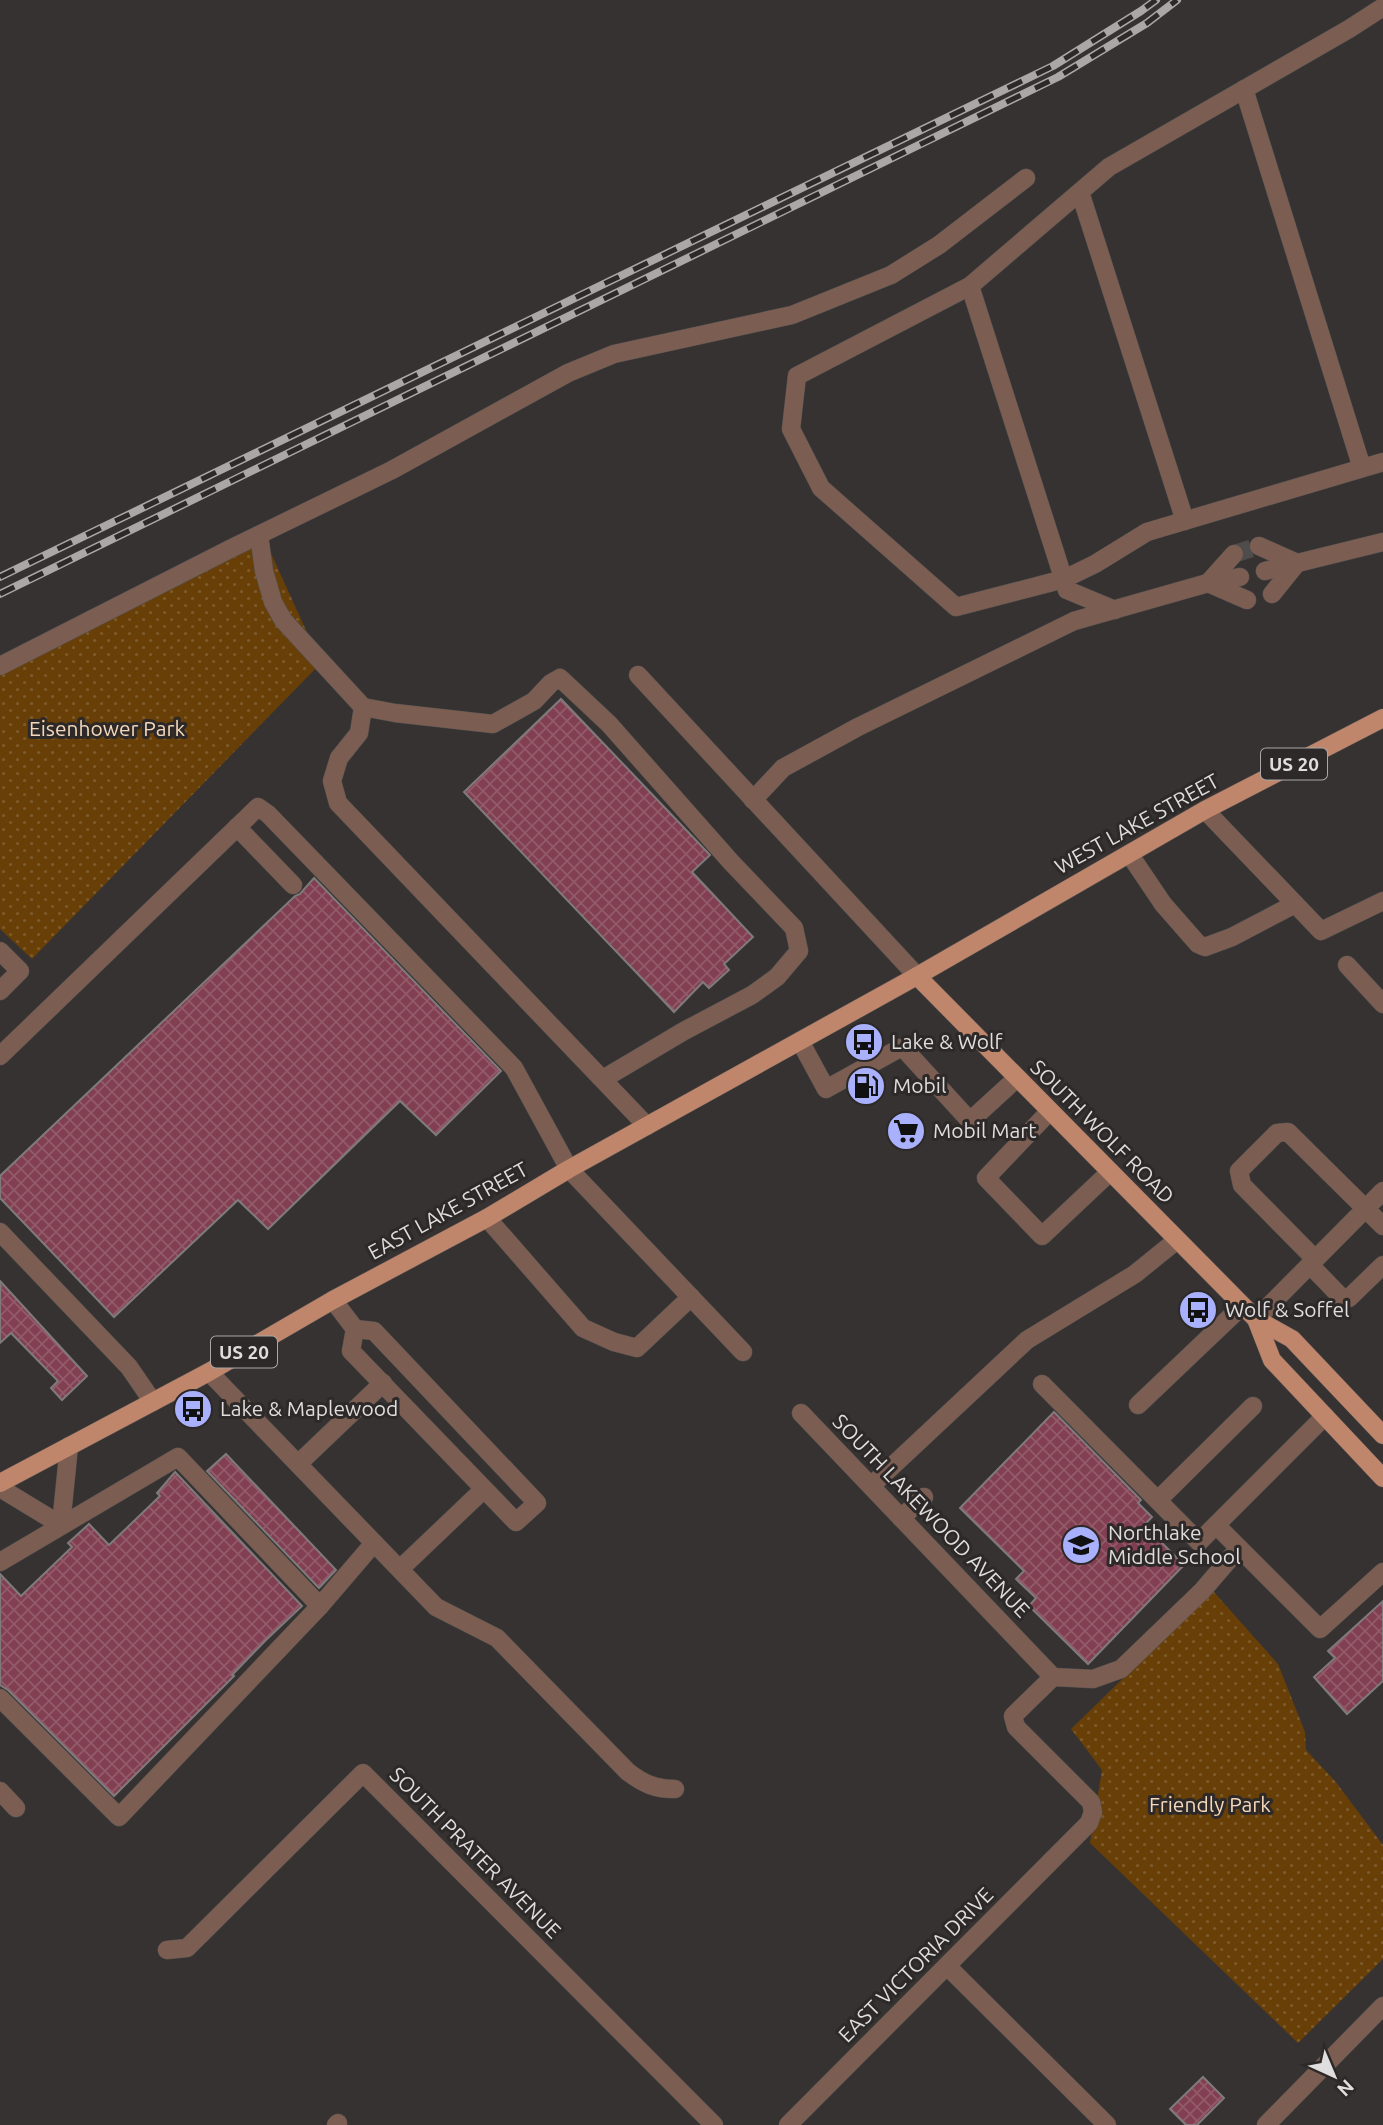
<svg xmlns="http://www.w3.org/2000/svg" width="1383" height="2125" viewBox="0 0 1383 2125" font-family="Ubuntu,sans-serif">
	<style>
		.green { fill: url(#green-dots) }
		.building { fill: url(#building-cross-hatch); stroke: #7f7b7c; stroke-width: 2 }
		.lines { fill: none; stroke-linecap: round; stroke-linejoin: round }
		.minor-tunnel { stroke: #4f4c4c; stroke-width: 18; stroke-dasharray: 18 9; stroke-linecap: butt }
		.minor-casing { stroke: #545151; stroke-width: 19 }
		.major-casing { stroke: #545151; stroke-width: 19 }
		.minor { stroke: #7b5e51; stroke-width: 18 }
		.major { stroke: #c0866b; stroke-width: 18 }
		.rail-casing { stroke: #aaa7a7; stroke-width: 8 }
		.rail { stroke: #2c2928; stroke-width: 5; stroke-dasharray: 16; stroke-linecap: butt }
		.labels { text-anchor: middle; stroke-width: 6; stroke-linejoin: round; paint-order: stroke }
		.shield { fill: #2c2928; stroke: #a9a7a7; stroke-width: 2 }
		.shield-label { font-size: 19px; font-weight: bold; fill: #dfdddd }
		.park-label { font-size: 21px; fill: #f5d8bb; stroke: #2c2928 }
		.street-label { font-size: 21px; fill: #dfdddd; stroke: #2c2928 }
		.poi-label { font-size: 21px; fill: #dfdddd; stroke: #2c2928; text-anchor: start }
	</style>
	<defs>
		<pattern id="green-dots" width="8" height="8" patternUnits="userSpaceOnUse" patternTransform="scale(1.75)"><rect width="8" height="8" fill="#683f07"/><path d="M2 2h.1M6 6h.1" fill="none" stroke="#7d5a2b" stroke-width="1.8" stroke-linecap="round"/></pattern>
		<pattern id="building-cross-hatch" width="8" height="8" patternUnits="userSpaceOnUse" patternTransform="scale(1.75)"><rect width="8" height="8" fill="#823f52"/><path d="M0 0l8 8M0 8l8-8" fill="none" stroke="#935a6a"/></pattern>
	</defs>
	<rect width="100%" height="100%" fill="#363232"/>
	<g class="green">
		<polygon points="263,536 321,663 32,959 0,929 0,662"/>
		<polygon points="1213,1591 1278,1664 1305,1732 1306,1750 1335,1781 1383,1845 1383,1959 1298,2043 1090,1843 1102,1770 1071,1729"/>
	</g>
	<g class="building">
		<polygon points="561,699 710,855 692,872 753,937 724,964 729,970 709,988 703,982 674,1012 464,792"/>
		<polygon points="314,878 501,1071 436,1135 400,1101 268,1229 238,1200 114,1317 0,1198 0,1176 295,896 300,894"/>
		<polygon points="0,1281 87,1376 62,1400 51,1388 58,1381 11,1333 0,1343"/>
		<polygon points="1054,1412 1141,1500 1138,1503 1152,1517 1144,1525 1184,1565 1088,1664 1029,1606 1036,1598 1016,1579 1024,1571 960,1508"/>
		<polygon points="226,1454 336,1570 319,1588 207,1471"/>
		<polygon points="175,1472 302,1606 266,1640 232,1675 234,1676 114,1796 8,1690 0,1685 0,1574 21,1596 72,1547 68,1543 89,1524 109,1545 160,1496 157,1493"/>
		<polygon points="1383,1601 1383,1681 1347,1714 1314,1677 1335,1658 1328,1651"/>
		<polygon points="1203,2077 1224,2098 1197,2125 1186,2125 1170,2109"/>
	</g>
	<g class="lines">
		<polyline class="minor-tunnel" points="1234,554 1259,546"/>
		<defs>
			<g id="minor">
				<polyline points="1244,89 1362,468"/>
				<polyline points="1080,192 1185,521"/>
				<polyline points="970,286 797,376 791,429 821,488 956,607 1064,579 1095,564 1147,532 1383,462"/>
				<polyline points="259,535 264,571 273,602 283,620 363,707 359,733 339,758 332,781 338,803 647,1126"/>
				<polyline points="1259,546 1297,563 1272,594"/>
				<polyline points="1265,571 1383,542"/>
				<polyline points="1240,577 1208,583 1247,600"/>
				<polyline points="1115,610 1067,590 970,286 1109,167 1349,29 1383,7"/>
				<polyline points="0,666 230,549 392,470 568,373 614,354 792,315 891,275 939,245 1026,178"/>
				<polyline points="638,675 917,976"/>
				<polyline points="363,707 395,713 493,724 534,701 551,683 560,678 609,724 731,862 794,928 799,951 777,977 752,995 684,1031 603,1079"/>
				<polyline points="753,800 783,768 858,727 1074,621 1208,583 1234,554"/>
				<polyline points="1205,810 1321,931 1383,901"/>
				<polyline points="237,827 293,885"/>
				<polyline points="1130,855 1163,904 1198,944 1205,947 1232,937 1295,904"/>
				<polyline points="0,951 20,971 0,991"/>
				<polyline points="1347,965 1383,1004"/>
				<polyline points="800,1041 826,1089 900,1048 906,1051 970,1121 1017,1078"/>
				<polyline points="0,1056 258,807 268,814 514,1068 569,1169 743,1352"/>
				<polyline points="1050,1111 986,1178 1042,1236 1110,1172"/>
				<polyline points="487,1218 583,1328 614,1342 637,1348 691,1297"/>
				<polyline points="0,1232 129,1367 153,1402"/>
				<polyline points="1315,1259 1242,1185 1239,1171 1277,1133 1288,1132 1383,1226"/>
				<polyline points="1310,1265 1342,1298 1349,1298 1383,1265"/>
				<polyline points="333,1300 355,1329 374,1331 537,1503 516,1522 351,1351 355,1329"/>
				<polyline points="1256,1319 1383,1191"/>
				<path d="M209 1372 436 1607 497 1638 628 1772C644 1784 655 1789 675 1789"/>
				<polyline points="1042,1384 1199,1542 1325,1416"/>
				<polyline points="1138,1405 1242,1306"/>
				<polyline points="801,1413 1053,1677 1093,1679 1121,1669 1202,1591 1239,1548"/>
				<polyline points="298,1464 383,1383"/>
				<polyline points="871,1486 1027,1340 1135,1274 1177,1240"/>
				<polyline points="0,1488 61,1525 69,1446"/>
				<polyline points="1158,1500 1253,1406"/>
				<polyline points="901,1518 924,1497"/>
				<polyline points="1216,1525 1320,1629 1383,1572"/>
				<polyline points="0,1562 178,1457 320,1606 374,1543"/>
				<polyline points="400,1569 484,1489"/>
				<polyline points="0,1698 119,1817 320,1606"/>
				<polyline points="0,1791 16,1808"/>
				<polyline points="167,1950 187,1948 363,1773 714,2125"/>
				<polyline points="947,1966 1107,2125"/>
				<polyline points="336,2125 338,2123"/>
				<polyline points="788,2125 1089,1823 1093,1812 1091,1802 1016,1727 1013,1716 1053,1677"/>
				<polyline points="1266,2125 1383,2006"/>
			</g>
			<g id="major">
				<polyline points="917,976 1256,1319 1292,1339 1383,1435"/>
				<polyline points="1256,1319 1272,1360 1383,1478"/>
				<polyline points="0,1483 209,1372 333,1300 487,1218 569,1169 917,976 1205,810 1383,718"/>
			</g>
		</defs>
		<use href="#minor" class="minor-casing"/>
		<use href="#major" class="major-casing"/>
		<use href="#minor" class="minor"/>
		<use href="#major" class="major"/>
		<defs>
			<g id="rail">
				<polyline points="0,577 1053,66 1141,11 1156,0"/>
				<polyline points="0,594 1058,77 1147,23 1177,0"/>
			</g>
		</defs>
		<use href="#rail" class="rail-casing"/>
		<use href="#rail" class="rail"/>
	</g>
	<defs>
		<symbol id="bus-disc" viewBox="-11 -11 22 22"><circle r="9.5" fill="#a9b0fc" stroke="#2c2928"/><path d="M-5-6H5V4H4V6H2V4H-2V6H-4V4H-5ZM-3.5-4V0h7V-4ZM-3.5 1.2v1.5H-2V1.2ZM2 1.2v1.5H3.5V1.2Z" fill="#111"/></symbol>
		<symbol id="fuel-disc" viewBox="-11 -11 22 22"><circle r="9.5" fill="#a9b0fc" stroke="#2c2928"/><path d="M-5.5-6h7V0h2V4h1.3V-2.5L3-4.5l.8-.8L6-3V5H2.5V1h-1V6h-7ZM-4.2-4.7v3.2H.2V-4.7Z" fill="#111"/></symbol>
		<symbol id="supermarket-disc" viewBox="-11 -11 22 22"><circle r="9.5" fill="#a9b0fc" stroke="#2c2928"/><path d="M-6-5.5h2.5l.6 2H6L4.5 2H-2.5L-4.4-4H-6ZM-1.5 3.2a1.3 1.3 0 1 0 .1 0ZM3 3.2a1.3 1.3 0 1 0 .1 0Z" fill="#111"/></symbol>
		<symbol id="school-disc" viewBox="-11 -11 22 22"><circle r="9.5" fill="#a9b0fc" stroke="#2c2928"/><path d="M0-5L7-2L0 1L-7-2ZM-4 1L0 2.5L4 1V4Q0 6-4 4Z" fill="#111"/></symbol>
	</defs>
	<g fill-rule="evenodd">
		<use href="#bus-disc" x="842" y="1020" width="44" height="44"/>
		<use href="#fuel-disc" x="844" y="1064" width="44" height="44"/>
		<use href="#supermarket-disc" x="884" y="1109" width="44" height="44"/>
		<use href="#bus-disc" x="1176" y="1288" width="44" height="44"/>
		<use href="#bus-disc" x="171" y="1387" width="44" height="44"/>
		<use href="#school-disc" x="1059" y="1523" width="44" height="44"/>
	</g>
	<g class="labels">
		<g class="shield">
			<rect x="1261" y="748.5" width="66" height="31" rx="5"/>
			<rect x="211" y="1336.5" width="66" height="31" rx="5"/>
		</g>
		<g class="shield-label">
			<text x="1294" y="771">US 20</text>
			<text x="244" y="1359">US 20</text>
		</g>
		<g class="park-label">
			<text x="107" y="736">Eisenhower Park</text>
			<text x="1210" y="1812">Friendly Park</text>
		</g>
		<g class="street-label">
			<text transform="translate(1137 824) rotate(-29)" y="7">WEST LAKE STREET</text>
			<text transform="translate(1102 1132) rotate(45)" y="7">SOUTH WOLF ROAD</text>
			<text transform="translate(448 1211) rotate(-29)" y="7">EAST LAKE STREET</text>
			<text transform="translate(931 1516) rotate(46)" y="7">SOUTH LAKEWOOD AVENUE</text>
			<text transform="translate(475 1853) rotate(45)" y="7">SOUTH PRATER AVENUE</text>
			<text transform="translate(916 1965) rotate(-45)" y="7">EAST VICTORIA DRIVE</text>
		</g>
		<g class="poi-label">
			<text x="891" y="1049">Lake &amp; Wolf</text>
			<text x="893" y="1093">Mobil</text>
			<text x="933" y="1138">Mobil Mart</text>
			<text x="1225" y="1317">Wolf &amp; Soffel</text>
			<text x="220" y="1416">Lake &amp; Maplewood</text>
			<text x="1108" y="1540">Northlake<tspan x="1108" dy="24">Middle School</tspan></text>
		</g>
	</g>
	<g transform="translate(1334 2076) rotate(136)" stroke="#2c2928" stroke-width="5" paint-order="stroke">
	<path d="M0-5L12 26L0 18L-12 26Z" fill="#dfdddd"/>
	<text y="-10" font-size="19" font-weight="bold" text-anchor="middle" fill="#dfdddd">N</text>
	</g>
</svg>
